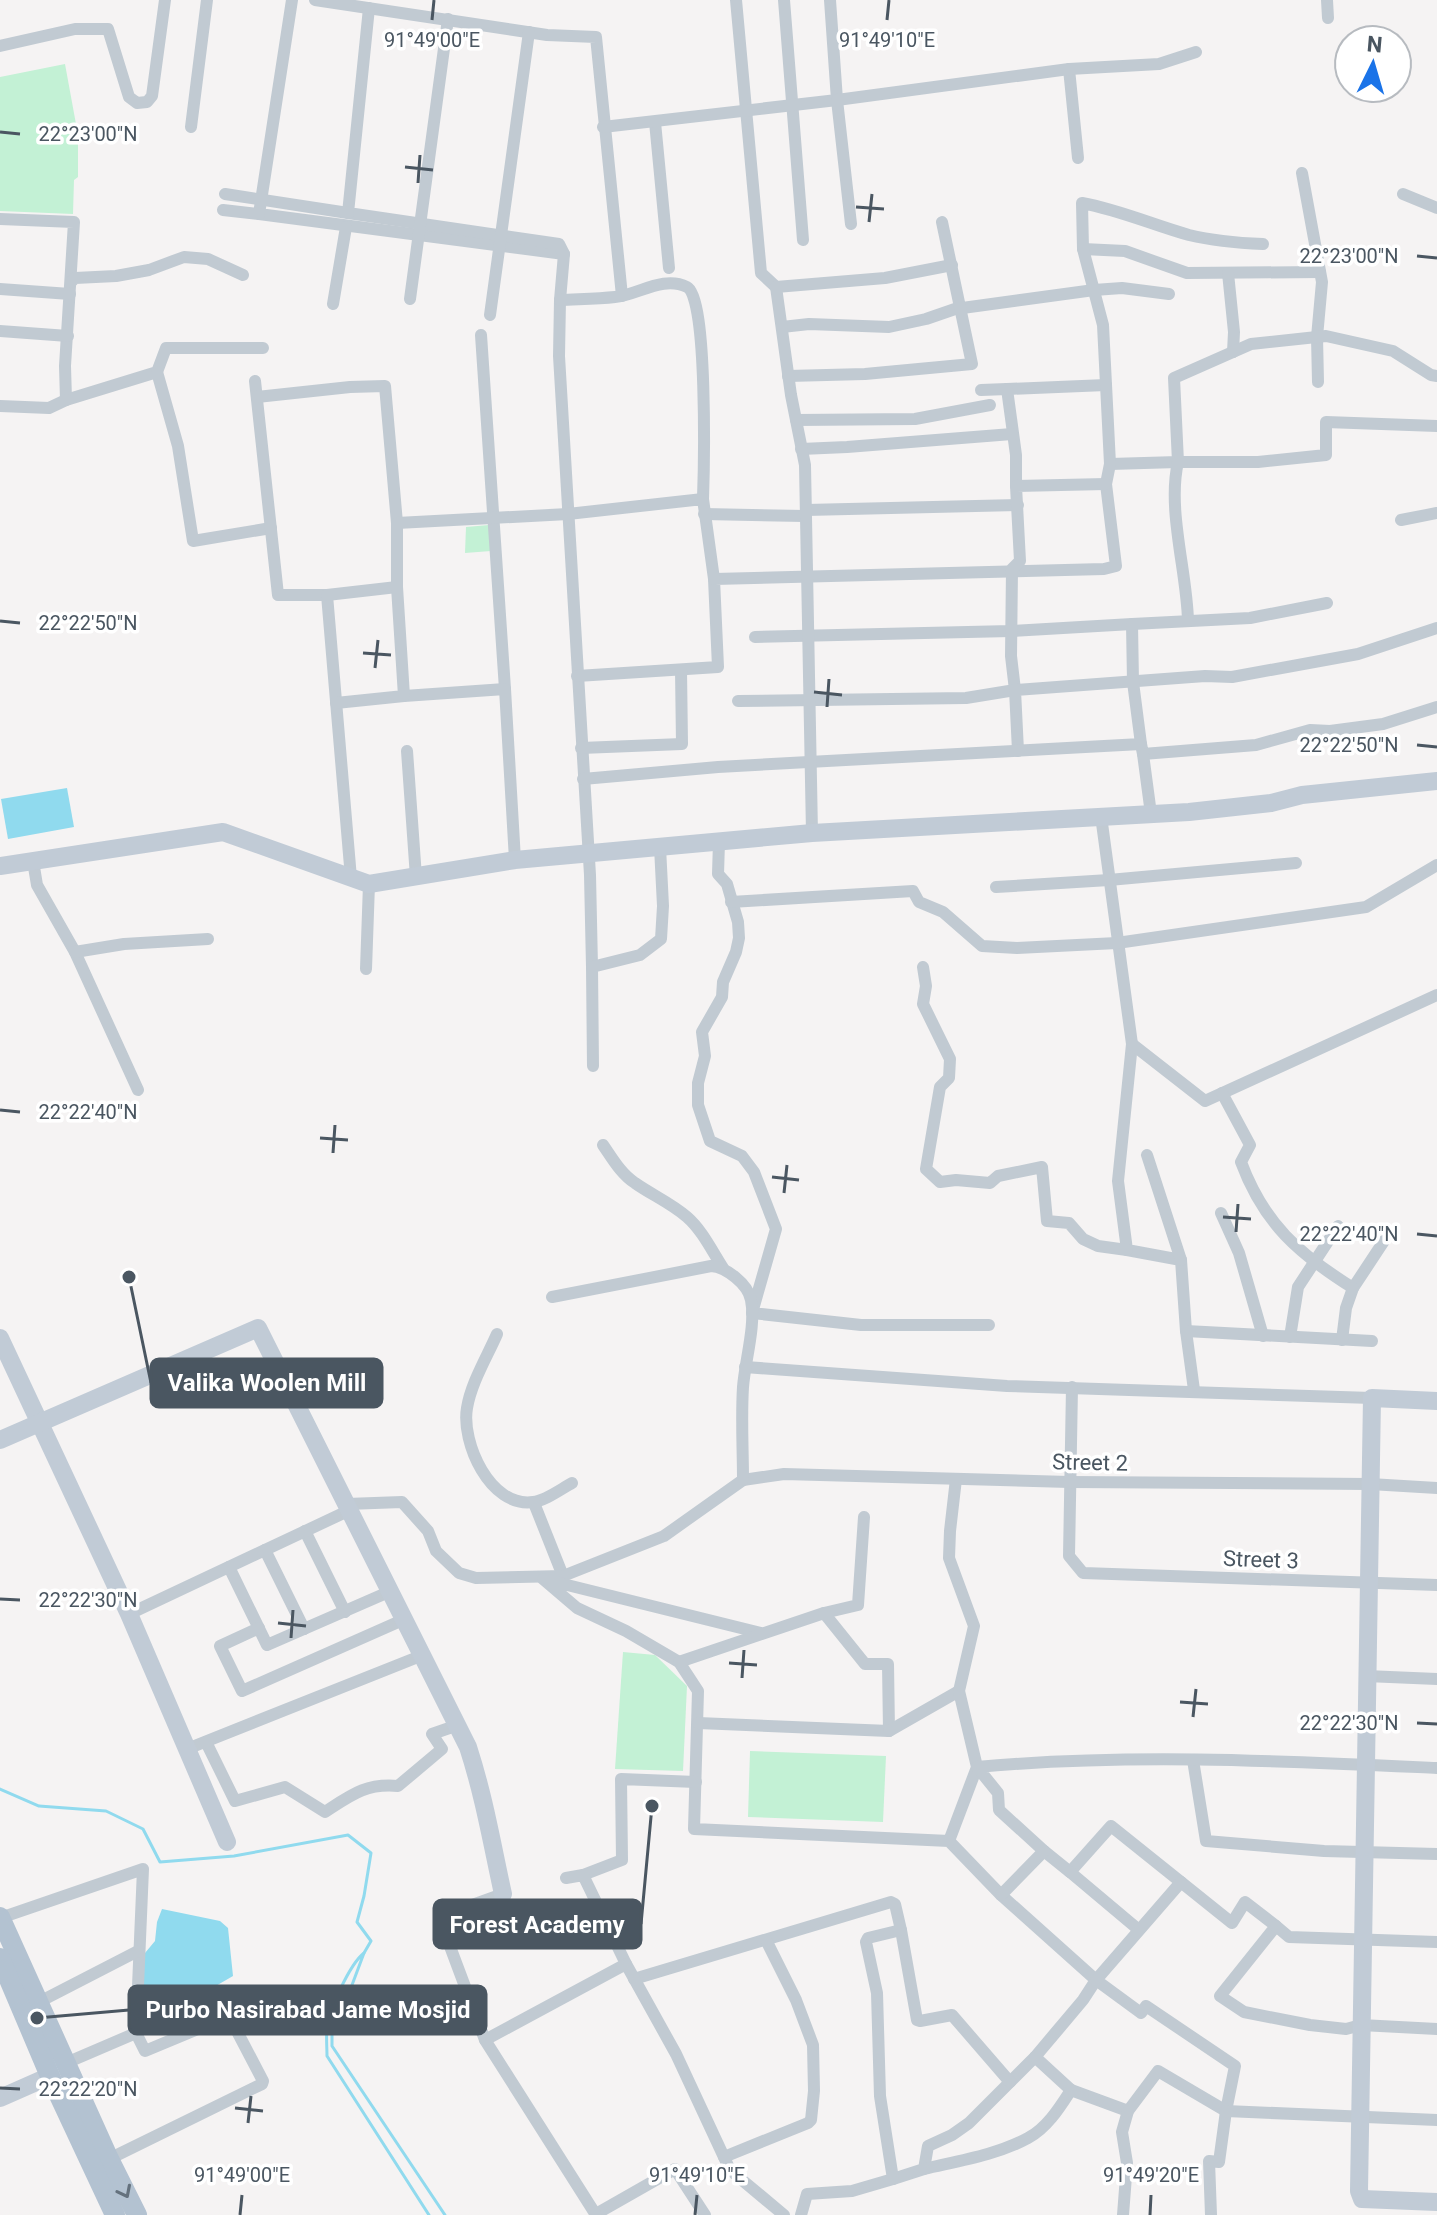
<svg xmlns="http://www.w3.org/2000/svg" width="1437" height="2215" viewBox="0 0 1437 2215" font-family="Roboto,sans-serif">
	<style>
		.green { fill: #c3f1d5 }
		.water { fill: #90daee }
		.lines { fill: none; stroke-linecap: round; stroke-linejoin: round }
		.stream { stroke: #90daee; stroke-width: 3 }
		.street { stroke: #c1cad2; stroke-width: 12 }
		.secondary { stroke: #c1cbd6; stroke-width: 18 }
		.primary { stroke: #b3c2d1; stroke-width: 20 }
		.oneway { stroke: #64717d }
		.ticks { fill: none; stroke: #4a5661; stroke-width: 3 }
		.labels { text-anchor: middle; stroke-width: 7; stroke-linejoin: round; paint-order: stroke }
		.street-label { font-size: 22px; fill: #4a5661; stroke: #fff }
		.ticks-label { font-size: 20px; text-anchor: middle; fill: #4a5661; stroke: #fff; stroke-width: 7; stroke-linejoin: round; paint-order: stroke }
		.leader { fill: none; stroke: #4a5661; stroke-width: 3 }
		.callout-dot { fill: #4a5661; stroke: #fff; stroke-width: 3 }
		.callout { fill: #4a5661; stroke: #4a5661; stroke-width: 3 }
		.callout-label { font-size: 24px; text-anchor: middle; font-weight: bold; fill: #fff }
	</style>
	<rect width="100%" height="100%" fill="#f5f3f3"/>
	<g class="green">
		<polygon points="65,64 78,135 78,177 74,180 73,214 0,211 0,77"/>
		<polygon points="489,525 491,551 465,553 466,527"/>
		<polygon points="623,1652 655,1655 687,1686 683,1771 615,1769"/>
		<polygon points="750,1751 886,1756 883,1822 748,1817"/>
	</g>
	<g class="water">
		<polygon points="67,788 74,827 8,839 1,799"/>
		<polygon points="162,1909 220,1921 228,1928 233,1976 169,2013 149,2007 139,1977 140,1959 155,1941 157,1922"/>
	</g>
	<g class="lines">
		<g class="stream">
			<polyline points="0,1789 39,1806 106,1811 143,1829 160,1862 234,1856 348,1835 371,1853 364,1896 357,1922 371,1941 364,1953"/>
			<path d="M429 2215 327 2056C327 2047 326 2038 327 2029 328 2011 350 1964 364 1953L346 2001 332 2028V2046L445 2215"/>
		</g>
		<g class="street">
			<polyline points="292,0 259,214 564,254"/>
			<polyline points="315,0 547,35 596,37 622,296"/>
			<polyline points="736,0 761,273 776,287"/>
			<polyline points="784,0 803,240"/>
			<polyline points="1327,0 1328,18"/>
			<polyline points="369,8 348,213 559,244 564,254 560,300 559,356 590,875 592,967"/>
			<polyline points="0,46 75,29 108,29 129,97 137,103 147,102 152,96 165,0"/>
			<polyline points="1069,69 1078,158"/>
			<polyline points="655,122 669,268"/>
			<polyline points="191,127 207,0"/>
			<polyline points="603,127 837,100 830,0"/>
			<polyline points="1302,173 1322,282 1317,337 1318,382"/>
			<polyline points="225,194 348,213"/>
			<polyline points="1403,194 1437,208"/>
			<polyline points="223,210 259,214"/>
			<polyline points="0,219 74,222 65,366 66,400 157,372 166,348 263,348"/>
			<polyline points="851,224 837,100 1069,69 1159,64 1196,52"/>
			<polyline points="1083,249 1125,251 1187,273 1320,272"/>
			<polyline points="1228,273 1234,332 1233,352"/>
			<polyline points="71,282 75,278 116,276 149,270 184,257 208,259 243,275"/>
			<polyline points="0,289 70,294"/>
			<polyline points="410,299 448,19"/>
			<path d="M560 300C578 299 597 299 615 297 638 295 663 275 687 287 708 297 704 470 703 499"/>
			<polyline points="333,304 346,227"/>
			<polyline points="490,315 529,32"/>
			<polyline points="782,327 809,324 889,327 926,319 955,309 1094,290 1122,288 1169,294"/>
			<polyline points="0,331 68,336"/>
			<polyline points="481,335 505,689"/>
			<polyline points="157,372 178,446 193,541 271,528"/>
			<polyline points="788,376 865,374 972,364 942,222"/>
			<polyline points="255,381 278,595 327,595 351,878"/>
			<polyline points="1007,389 1106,385"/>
			<polyline points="981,390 1007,389 1016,455 1016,486"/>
			<polyline points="257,397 350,387 385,386 397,523"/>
			<polyline points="0,406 49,408 66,400"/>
			<polyline points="796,420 915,419 990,405"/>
			<polyline points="801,449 847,447 1012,434"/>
			<polyline points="1110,464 1178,462 1174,378 1251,344 1326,336 1393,351 1431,375 1437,376"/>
			<polyline points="806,510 1018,505"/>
			<polyline points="704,514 805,516"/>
			<polyline points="1401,520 1437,513"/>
			<polyline points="327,595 397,587"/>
			<path d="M1188 621C1187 572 1167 510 1178 462H1258L1326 455V422L1437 426"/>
			<polyline points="755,637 1011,631 1132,624"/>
			<path d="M577 676 718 667 714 579 1104 569 1116 566 1106 484 1110 464 1103 325 1083 249 1082 203C1120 210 1153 225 1189 235 1214 241 1238 243 1263 244"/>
			<polyline points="404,696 505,689 515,860"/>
			<polyline points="738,701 966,698 1015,690 1011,656 1012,569 1020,561 1016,486 1106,484"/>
			<polyline points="336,703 404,696 397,587 397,523 568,514 703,499 714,579"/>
			<polyline points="1141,744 1143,754 1256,745 1310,730 1330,731 1383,724 1437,707"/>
			<polyline points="581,748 682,744 681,670"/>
			<polyline points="407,751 416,877"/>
			<polyline points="1018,751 1015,690 1205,676 1232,677 1358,654 1437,628"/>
			<polyline points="1143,754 1151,814"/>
			<polyline points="583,779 718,767 1141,744 1133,682 1132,624 1250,618 1327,603"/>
			<polyline points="1101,816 1132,1044 1118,1181 1127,1250 1181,1260 1186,1331 1194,1390"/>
			<polyline points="812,833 805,465 791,395 776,287 885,278 952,265"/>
			<polyline points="719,842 718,874 727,884 738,922 739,938 736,952 723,982 722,997 702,1032 705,1056 698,1083 698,1105 710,1141 742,1156 754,1172 776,1229 752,1313 861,1325 989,1325"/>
			<polyline points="33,861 37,885 75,952 138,1090"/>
			<polyline points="996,887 1109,880 1296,863"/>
			<polyline points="731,902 913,891 919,902 943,912 982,946 1017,948 1117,943 1366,907 1437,865"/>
			<polyline points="75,952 124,944 208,939"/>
			<polyline points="923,967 926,986 923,1004 950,1059 949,1078 940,1087 926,1169 940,1182 956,1180 990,1183 998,1176 1042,1167 1047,1221 1069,1223 1083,1239 1098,1246 1127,1250"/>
			<polyline points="366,969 369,884"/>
			<polyline points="1132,1044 1205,1101 1437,995"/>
			<polyline points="593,1066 592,967 640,955 661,939 663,906 660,847"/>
			<path d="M1222 1093 1250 1145 1241 1162C1264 1224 1299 1254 1353 1288L1384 1241"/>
			<path d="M603 1145C612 1158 621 1174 635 1183 652 1195 671 1203 687 1217 702 1230 712 1251 723 1268"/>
			<polyline points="1147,1155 1181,1260"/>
			<polyline points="1221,1213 1239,1253 1263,1336"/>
			<polyline points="1186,1331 1372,1341"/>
			<path d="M497 1334C487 1357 471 1383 467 1408 461 1442 490 1508 533 1502 545 1501 561 1489 572 1483"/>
			<polyline points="1290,1337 1298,1287 1338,1226"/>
			<polyline points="1342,1340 1346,1308 1353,1288"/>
			<polyline points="745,1367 1007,1386 1372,1398"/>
			<polyline points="1072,1387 1069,1556 1083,1573 1437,1585"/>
			<polyline points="743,1480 784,1474 1069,1482 1370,1484 1437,1488"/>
			<polyline points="534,1503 563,1576"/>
			<path d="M347 1504 402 1502 428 1531 436 1551 459 1573 476 1578 563 1576 664 1536 743 1480C743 1449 741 1418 743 1387 745 1361 756 1325 751 1300 748 1284 726 1267 711 1266L552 1297"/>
			<polyline points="305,1531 345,1612"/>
			<polyline points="265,1550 304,1629"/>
			<polyline points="229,1567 267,1645 391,1591"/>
			<polyline points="129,1614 350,1510"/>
			<polyline points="259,1628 220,1646 242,1691 405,1619"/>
			<polyline points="761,1633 543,1579 577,1608 626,1631 679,1662 698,1691 694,1829 949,1841 1001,1895 1096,1980 1083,2000 1035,2057 969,2123 952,2135 928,2146 924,2169 893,2179"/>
			<polyline points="679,1662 824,1613"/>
			<polyline points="1366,1676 1437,1679"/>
			<polyline points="698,1723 889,1731 888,1664 865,1664 824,1613 858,1605 864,1517"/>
			<polyline points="889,1731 959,1691"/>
			<path d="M206 1742 235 1801 285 1787 325 1812C351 1795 366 1783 398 1786L442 1749 432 1734 458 1725"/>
			<polyline points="187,1749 423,1655"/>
			<polyline points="1193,1760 1206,1841 1324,1851 1437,1854"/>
			<polyline points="949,1841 977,1767 959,1691 974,1626 949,1558 950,1531 956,1479"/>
			<polyline points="1044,1851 1070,1872 1111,1826 1232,1923 1245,1902 1276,1926 1220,1996 1244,2012 1310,2025 1346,2029 1361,2025 1437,2029"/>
			<polyline points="1070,1872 1139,1930"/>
			<polyline points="583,1875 622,1860 621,1779 696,1782"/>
			<polyline points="566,1878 583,1875 626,1964"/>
			<path d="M1001 1895 1044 1851 999 1810 998 1793 977 1767C1130 1753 1284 1761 1437 1768"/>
			<polyline points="0,1918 143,1869 136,2033"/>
			<polyline points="1276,1926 1289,1937 1437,1942"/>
			<polyline points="901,1930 917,2020 920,2021 952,2015 1010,2082"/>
			<polyline points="634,1979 891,1902 895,1904 901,1930 868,1938 866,1942 877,1993 880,2096 893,2179 852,2191 807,2194 801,2215"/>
			<polyline points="39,2002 138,1951"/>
			<polyline points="485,2040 439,1917 503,1894"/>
			<polyline points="1035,2057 1071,2090"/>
			<polyline points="66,2063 136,2033 145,2051 229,2016 263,2081 262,2084 109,2159"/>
			<polyline points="724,2157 808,2123 811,2120 814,2091 813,2045 796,2000 766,1940"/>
			<path d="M924 2169C958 2161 997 2155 1028 2138 1047 2128 1060 2107 1071 2090L1128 2111"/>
			<polyline points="596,2214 675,2169 705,2215"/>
			<polyline points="596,2215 485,2040 626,1964 676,2054 730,2170 784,2215"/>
			<polyline points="1123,2215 1127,2163 1122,2132 1128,2111 1158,2071 1226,2111 1235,2066 1146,2006 1141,2013 1096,1980 1181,1882"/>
			<polyline points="1211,2215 1209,2161 1219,2162 1226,2111 1437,2120"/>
		</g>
		<g class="secondary">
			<polyline points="0,866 223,832 369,884 515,860 812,833 1189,812 1271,803 1302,795 1437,781"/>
			<polyline points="0,1338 129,1614 227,1842"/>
			<polyline points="1437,1401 1372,1398 1359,2191 1362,2199 1437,2202"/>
			<path d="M0 1440 258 1328 468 1747C484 1796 492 1844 503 1894"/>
			<polyline points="0,2098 50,2076"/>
		</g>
		<g class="primary">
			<polyline points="0,1917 109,2159 137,2215"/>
			<polyline points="0,1958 50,2076 115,2215"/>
		</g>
	</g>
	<defs><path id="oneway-chevron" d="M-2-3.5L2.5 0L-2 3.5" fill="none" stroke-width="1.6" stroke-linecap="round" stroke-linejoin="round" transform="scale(2)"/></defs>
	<use class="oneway" href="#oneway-chevron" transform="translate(125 2192) rotate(63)"/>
	<path class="ticks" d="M432 20 434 0M887 20 889 0M0 132 20 134M405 167 433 170M418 183 420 155M856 207 884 209M869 222 872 194M1417 256 1437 258M0 621 20 623M363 653 391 655M375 668 378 640M814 692 842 695M827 707 829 679M1417 745 1437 747M0 1110 20 1112M320 1138 348 1140M333 1153 335 1125M772 1177 799 1180M784 1193 787 1165M1223 1217 1251 1219M1236 1232 1238 1204M1417 1234 1437 1236M0 1599 20 1600M278 1623 306 1626M291 1638 293 1610M729 1663 757 1665M742 1678 744 1650M1180 1702 1208 1704M1193 1717 1196 1689M1417 1723 1437 1724M0 2088 20 2089M235 2108 263 2111M248 2123 251 2096M240 2215 242 2195M695 2215 697 2195M1150 2215 1151 2195"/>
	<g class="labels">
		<g class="street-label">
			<text transform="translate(1090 1462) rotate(1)" y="8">Street 2</text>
			<text transform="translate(1261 1559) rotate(2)" y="8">Street 3</text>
		</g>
	</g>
	<g class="ticks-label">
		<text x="432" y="47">91°49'00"E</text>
		<text x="887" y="47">91°49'10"E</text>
		<text x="88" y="141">22°23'00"N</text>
		<text x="1349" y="263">22°23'00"N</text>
		<text x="88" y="630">22°22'50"N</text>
		<text x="1349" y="752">22°22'50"N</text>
		<text x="88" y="1119">22°22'40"N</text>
		<text x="1349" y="1241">22°22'40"N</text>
		<text x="88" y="1607">22°22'30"N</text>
		<text x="1349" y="1730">22°22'30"N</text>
		<text x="88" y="2096">22°22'20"N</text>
		<text x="242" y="2182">91°49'00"E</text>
		<text x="697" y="2182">91°49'10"E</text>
		<text x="1151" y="2182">91°49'20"E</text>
	</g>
	<path class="leader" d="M129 1277L151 1383M652 1806L641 1924M37 2018L129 2010"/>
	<g class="callout-dot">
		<circle cx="129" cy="1277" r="8"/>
		<circle cx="652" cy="1806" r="8"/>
		<circle cx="37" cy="2018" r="8"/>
	</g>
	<g class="callout">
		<rect x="151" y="1359" width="231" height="48" rx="8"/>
		<rect x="434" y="1900" width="207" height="48" rx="8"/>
		<rect x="129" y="1986" width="357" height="48" rx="8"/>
	</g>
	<g class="callout-label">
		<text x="267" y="1391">Valika Woolen Mill</text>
		<text x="537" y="1933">Forest Academy</text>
		<text x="308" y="2018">Purbo Nasirabad Jame Mosjid</text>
	</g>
	<g transform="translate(1373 64) rotate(5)"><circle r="38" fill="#ffffff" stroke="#b7bbc0" stroke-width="2"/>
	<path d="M0-6L14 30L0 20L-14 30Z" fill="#1a73e8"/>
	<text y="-12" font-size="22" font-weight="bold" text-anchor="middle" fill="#4a5661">N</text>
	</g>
</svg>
